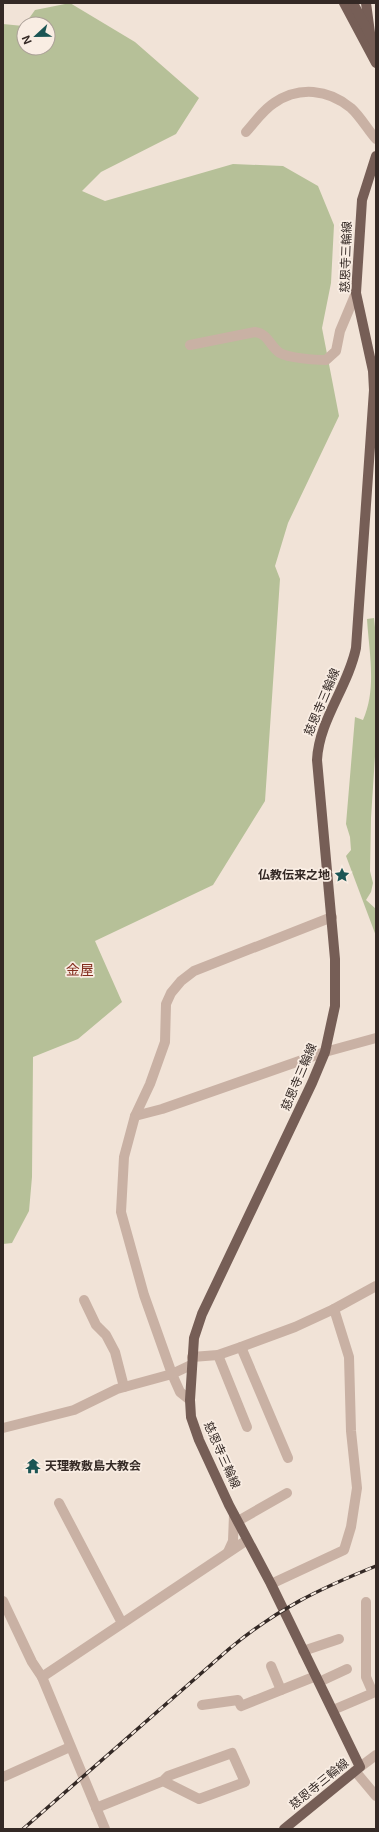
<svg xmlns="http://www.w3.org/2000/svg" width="379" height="1832" viewBox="0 0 379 1832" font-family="Inter,'Noto Sans JP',sans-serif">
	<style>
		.green { fill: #b6c098 }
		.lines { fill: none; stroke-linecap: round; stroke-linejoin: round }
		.minor { stroke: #c9b1a4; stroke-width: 10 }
		.major { stroke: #765e56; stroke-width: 10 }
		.rail-casing { stroke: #342925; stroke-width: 3.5 }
		.rail { stroke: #f9ede3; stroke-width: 2; stroke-dasharray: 6; stroke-linecap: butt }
		.major-bridge { stroke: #765e56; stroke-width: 10 }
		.labels { text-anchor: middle; stroke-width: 3.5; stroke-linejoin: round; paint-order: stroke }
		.street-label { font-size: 12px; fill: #342925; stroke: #f9ede3 }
		.poi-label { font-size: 12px; font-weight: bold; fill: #342925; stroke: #f9ede3; text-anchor: end }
		.quarter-label { font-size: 14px; fill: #832d1e; stroke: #f9ede3 }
	</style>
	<rect width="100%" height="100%" fill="#f1e3d7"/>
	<g class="green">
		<polygon points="70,3 135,42 199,98 176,134 101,172 82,191 105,201 233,164 283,166 318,186 334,225 331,283 322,328 339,416 288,523 275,566 280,579 265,801 213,885 95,941 122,1002 78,1039 33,1057 32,1177 29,1211 12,1243 3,1244 3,24 23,26 24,25 24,48 48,48 48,24 25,24 35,10"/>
		<path d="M374 618 376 637V741L371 818 370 871 373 883 371 892 366 900 376 909V936L346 856 351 850 350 837 346 824 355 717 363 720C377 689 369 652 367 619Z"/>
	</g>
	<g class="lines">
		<g class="minor">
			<path d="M246 132C255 122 263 110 274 103 299 86 328 89 351 108 360 116 368 130 376 139"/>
			<path d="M190 345 255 332C269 334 270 347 280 353 288 358 316 360 326 360L336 351 340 331 356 293"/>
			<polyline points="135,1116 162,1109 325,1052 376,1038"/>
			<polyline points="84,1300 96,1325 106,1335 115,1352 124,1387"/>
			<polyline points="334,1309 376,1286"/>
			<polyline points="241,1347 288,1458"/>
			<polyline points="218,1355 247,1427"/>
			<polyline points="192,1357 218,1355 241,1347 295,1327 334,1309 349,1357 351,1431 357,1488 351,1527 344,1550 271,1584"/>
			<polyline points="190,1400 180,1392 172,1374 144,1295 121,1212 124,1157 135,1116 150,1084 165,1042 166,1004 171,993 181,981 194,971 332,917"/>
			<polyline points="3,1428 74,1410 117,1389 172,1374 191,1365"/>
			<polyline points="59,1503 122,1623"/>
			<polyline points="238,1521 287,1493"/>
			<polyline points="228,1552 233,1541 234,1515"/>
			<polyline points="3,1601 32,1662 42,1677 105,1829"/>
			<polyline points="303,1651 339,1639"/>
			<polyline points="271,1666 281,1690"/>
			<polyline points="42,1677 247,1540"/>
			<polyline points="319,1682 347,1669"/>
			<polyline points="202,1705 238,1700 241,1706 316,1676"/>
			<polyline points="333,1710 373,1693 366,1677 366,1602"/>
			<polyline points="360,1767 376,1755"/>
			<polyline points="355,1771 376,1796"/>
			<polyline points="3,1777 70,1747"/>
			<polyline points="96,1808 163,1781 168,1776 232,1753 245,1782 199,1799 163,1781"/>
		</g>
		<g class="major">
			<polyline points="366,3 370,33"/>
			<path d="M284 1829 360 1767 271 1584 229 1505 199 1440 191 1417 190 1400 194 1338 202 1314 312 1083 325 1052 335 1006V959L317 760C319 720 348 687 356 648L374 390 373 371 356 293 362 200 376 156"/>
		</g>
		<defs>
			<path id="rail" d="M23 1829 229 1649C277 1609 319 1589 376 1566"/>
		</defs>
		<use href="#rail" class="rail-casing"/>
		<use href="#rail" class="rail"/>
		<g class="major-bridge">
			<polyline points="344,3 376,63"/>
			<polyline points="353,3 376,46"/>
		</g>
	</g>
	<defs>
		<symbol id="sight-bare" viewBox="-9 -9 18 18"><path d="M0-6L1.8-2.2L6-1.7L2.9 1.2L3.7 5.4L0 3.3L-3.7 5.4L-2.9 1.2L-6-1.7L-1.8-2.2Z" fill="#1b5554" stroke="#f9ede3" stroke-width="2.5" paint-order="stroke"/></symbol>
		<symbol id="temple-bare" viewBox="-9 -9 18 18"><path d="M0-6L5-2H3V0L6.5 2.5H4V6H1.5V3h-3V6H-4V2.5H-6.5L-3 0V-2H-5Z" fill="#1b5554" stroke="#f9ede3" stroke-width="2.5" paint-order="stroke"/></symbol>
	</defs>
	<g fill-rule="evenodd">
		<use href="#sight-bare" x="331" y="864" width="22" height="22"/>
		<use href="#temple-bare" x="22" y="1455" width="22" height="22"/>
	</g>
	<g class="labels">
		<g class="street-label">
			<text transform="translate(346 257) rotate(-88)" y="4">慈恩寺三輪線</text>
			<text transform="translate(322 702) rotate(-67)" y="4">慈恩寺三輪線</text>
			<text transform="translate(299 1077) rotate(-67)" y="4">慈恩寺三輪線</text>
			<text transform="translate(222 1455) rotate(66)" y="4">慈恩寺三輪線</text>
			<text transform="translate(319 1784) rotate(-39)" y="4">慈恩寺三輪線</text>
		</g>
		<g class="poi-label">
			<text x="330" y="879">仏教伝来之地</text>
			<text x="45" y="1470" text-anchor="start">天理教敷島大教会</text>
		</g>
		<g class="quarter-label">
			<text x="80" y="975">金屋</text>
		</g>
	</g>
	<rect width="379" height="1832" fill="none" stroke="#342925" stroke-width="8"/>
	<g transform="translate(36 36) rotate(248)"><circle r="19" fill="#f9ede3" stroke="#aa9f97"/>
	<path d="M0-3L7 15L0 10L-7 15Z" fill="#1b5554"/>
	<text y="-6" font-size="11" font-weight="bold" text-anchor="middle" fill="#342925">N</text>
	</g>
</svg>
